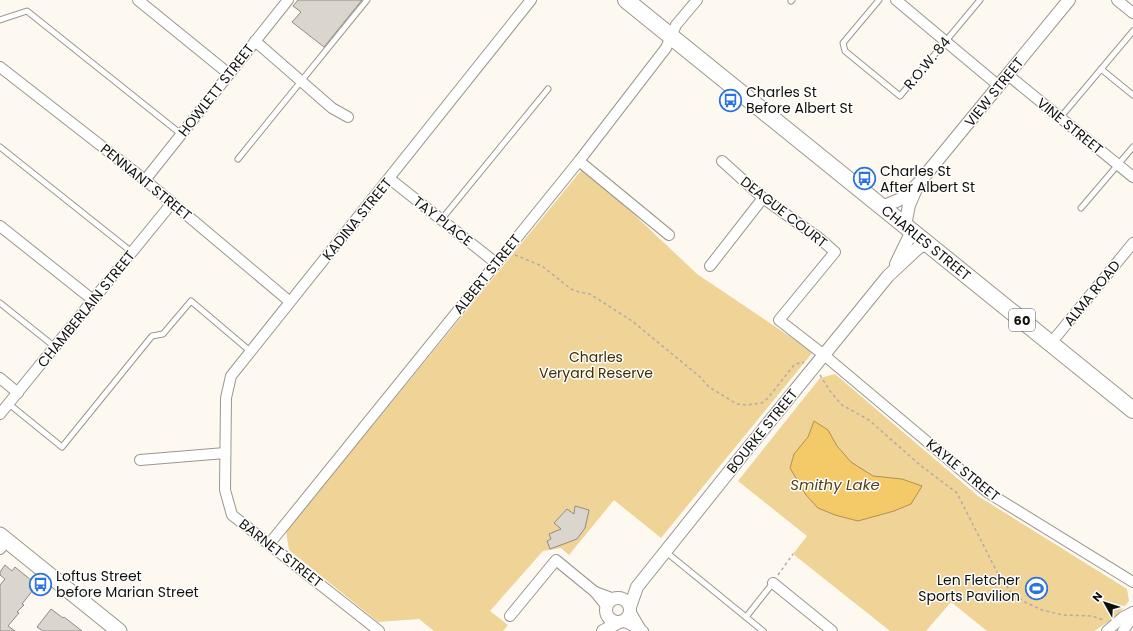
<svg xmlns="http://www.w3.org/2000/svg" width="1133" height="631" viewBox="0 0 1133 631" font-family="Poppins,sans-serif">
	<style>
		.green { fill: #efd397 }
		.water { fill: #f4c968; stroke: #b0924d }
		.building { fill: #dad6cd; stroke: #908c84 }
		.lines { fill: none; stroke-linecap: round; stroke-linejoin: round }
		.service-casing { stroke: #9b978f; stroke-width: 7 }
		.minor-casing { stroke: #9b978f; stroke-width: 12 }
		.tertiary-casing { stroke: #9b978f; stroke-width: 14 }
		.primary-casing { stroke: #9b978f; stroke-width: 17 }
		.trunk-casing { stroke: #9b978f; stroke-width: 18 }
		.path { stroke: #b0aca5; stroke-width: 1.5; stroke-dasharray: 3 3; stroke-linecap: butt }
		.service { stroke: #fff; stroke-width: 5 }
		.minor { stroke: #fff; stroke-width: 10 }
		.tertiary { stroke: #fff; stroke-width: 12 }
		.primary { stroke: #fff; stroke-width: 15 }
		.trunk { stroke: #fff; stroke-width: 16 }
		.labels { text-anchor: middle; stroke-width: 3; stroke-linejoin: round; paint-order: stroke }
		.shield { fill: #fff; stroke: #585856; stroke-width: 1 }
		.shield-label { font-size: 13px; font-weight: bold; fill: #11100d }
		.street-label { font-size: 14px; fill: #11100d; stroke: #fff }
		.poi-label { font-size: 14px; fill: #11100d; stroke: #fff; text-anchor: start }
		.park-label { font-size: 14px; fill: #3e2c01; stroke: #fff }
		.water-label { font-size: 15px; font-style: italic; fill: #534219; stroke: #fff }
	</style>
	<rect width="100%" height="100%" fill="#fef9f0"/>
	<g class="green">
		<polygon points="584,167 697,274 813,352 661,538 614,500 569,555 561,548 543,551 490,611 508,625 503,631 434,631 419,619 378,622 289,550 286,531"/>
		<polygon points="835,374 978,496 1127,589 1129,601 1116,617 1094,631 987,631 951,602 926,631 890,631 793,554 807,536 738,481 820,378"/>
	</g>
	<polygon class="water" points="814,421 828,430 837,446 851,462 873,476 902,479 922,486 911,504 894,511 858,521 835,515 818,508 806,495 790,468 794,454 808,437"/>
	<g class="building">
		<polygon points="298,0 362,0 324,47 292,22 301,12 293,6"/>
		<polygon points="575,506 589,510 585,528 577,539 550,549 547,541 551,539 549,534 561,529 554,523 567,509 574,514"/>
		<polygon points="5,565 12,571 15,567 37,585 22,604 24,605 17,612 19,613 8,626 15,631 0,631 0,585 5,579 0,575 0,572"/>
		<polygon points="51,609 63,618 64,617 82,631 43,631 37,627"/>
	</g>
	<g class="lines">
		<defs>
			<g id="service">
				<polyline points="879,0 843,43 845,51 900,96 980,0"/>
				<polyline points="791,1 792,0"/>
				<polyline points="0,20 27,11 181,134"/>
				<polyline points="1101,69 1133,95"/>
				<polyline points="1060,118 1133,31"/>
				<polyline points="0,147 133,253"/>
				<polyline points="238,159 367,0"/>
				<polyline points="1081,208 1133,147"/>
				<polyline points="441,220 548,89"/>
				<polyline points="0,303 55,347"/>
				<polyline points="9,404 62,447 152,336 163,334 191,301 250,351"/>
				<polyline points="666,552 763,631"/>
				<polyline points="746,617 773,583"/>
			</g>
			<g id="minor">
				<polyline points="138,0 229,74"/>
				<polyline points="896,0 999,86"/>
				<polyline points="1117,0 1133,13"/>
				<polyline points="255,41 332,108 348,117"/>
				<polyline points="0,67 145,180 289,301"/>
				<polyline points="1008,75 1133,177"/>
				<polyline points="579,161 669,235"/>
				<polyline points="722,161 763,198 819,238 835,252 779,320 824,355 987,492 1133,582"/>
				<polyline points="390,179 496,263"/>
				<polyline points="145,180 288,0"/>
				<polyline points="0,226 93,300"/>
				<polyline points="710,266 763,198"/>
				<polyline points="1051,343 1133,243"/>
				<polyline points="0,378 18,393"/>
				<polyline points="0,414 172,203"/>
				<polyline points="140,460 225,453"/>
				<polyline points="270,543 579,161 666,48 676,25 697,0"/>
				<polyline points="0,549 7,541"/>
				<polyline points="773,583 832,631"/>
				<polyline points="595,592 614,599"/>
				<polyline points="630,611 640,628"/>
				<polyline points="510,616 556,560 595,592 607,607"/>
				<polyline points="623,621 643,631"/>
				<polyline points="379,631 232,515 225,490 226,398 231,376 531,0"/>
				<polyline points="1107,631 1123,617 1133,612"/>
				<polyline points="1123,631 1130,621 1133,612"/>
			</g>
			<g id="tertiary">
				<polyline points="882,207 901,199 918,184 1069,0"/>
				<polyline points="905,226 909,205 916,189"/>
				<polyline points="896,264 912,231"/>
				<circle cx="618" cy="610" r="12"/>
				<polyline points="630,607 637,587 740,458 888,276 918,248 928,243"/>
				<polyline points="603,631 619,622"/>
			</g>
			<polyline id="primary" points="0,535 119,631"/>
			<g id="trunk">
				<path id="s1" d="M626 0 1133 410"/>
			</g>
		</defs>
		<use href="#service" class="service-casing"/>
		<use href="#minor" class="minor-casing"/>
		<use href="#tertiary" class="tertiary-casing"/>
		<use href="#primary" class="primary-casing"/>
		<use href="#trunk" class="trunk-casing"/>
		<g class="path">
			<polyline points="515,255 542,266 571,289 579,292 590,294 632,321 699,376 709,387 737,404 747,405 762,403 768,398 794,365 802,362 804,363"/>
			<polyline points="820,375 830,391 842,405 869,420 920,465 957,493 998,574 1011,592 1025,602 1042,610 1063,615 1092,616 1104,620"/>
			<polyline points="778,575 793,554"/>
		</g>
		<use href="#service" class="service"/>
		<use href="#minor" class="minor"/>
		<use href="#tertiary" class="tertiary"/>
		<use href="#primary" class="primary"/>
		<use href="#trunk" class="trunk"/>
	</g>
	<defs>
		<symbol id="bus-ring" viewBox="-11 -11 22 22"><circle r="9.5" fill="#fff" stroke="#2c73df" stroke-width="1.5"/><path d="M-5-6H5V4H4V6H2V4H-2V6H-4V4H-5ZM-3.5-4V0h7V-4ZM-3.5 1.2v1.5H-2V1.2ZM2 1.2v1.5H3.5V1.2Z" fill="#2c73df"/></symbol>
		<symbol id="stadium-ring" viewBox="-11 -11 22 22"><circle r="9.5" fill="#fff" stroke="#2c73df" stroke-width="1.5"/><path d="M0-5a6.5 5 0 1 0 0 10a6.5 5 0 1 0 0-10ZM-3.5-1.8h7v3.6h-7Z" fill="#2c73df"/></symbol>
	</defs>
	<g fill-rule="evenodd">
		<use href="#bus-ring" x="718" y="88" width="25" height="25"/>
		<use href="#bus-ring" x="852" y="166" width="25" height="25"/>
		<use href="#bus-ring" x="28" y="572" width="25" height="25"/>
		<use href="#stadium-ring" x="1024" y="576" width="25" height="25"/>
	</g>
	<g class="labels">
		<rect class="shield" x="1009" y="309" width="26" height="22" rx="3"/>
		<g class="shield-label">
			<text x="1022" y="325">60</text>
		</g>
		<g class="street-label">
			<text transform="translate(927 63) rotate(-50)" y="5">R.O.W. 84</text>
			<text transform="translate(216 90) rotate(-52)" y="5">HOWLETT STREET</text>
			<text transform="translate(994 92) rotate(-51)" y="5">VIEW STREET</text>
			<text transform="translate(1070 126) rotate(39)" y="5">VINE STREET</text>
			<text transform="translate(146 182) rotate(39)" y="5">PENNANT STREET</text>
			<text transform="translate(784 212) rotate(38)" y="5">DEAGUE COURT</text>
			<text transform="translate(357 219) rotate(-51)" y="5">KADINA STREET</text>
			<text transform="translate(443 221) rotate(38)" y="5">TAY PLACE</text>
			<text dy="5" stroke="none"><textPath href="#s1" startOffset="386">CHARLES STREET</textPath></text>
			<text transform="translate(487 274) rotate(-51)" y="5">ALBERT STREET</text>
			<text transform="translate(1092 293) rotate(-51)" y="5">ALMA ROAD</text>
			<text transform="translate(86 309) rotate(-51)" y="5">CHAMBERLAIN STREET</text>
			<text transform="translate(762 431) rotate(-51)" y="5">BOURKE STREET</text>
			<text transform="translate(963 470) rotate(39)" y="5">KAYLE STREET</text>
			<text transform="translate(281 553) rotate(38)" y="5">BARNET STREET</text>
		</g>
		<g class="poi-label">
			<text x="746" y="97">Charles St<tspan x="746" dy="16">Before Albert St</tspan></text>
			<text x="880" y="176">Charles St<tspan x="880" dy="16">After Albert St</tspan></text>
			<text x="56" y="581">Loftus Street<tspan x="56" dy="16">before Marian Street</tspan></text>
			<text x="1020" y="585" text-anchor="end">Len Fletcher<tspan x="1020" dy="16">Sports Pavilion</tspan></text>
		</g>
		<g class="park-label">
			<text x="596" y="362">Charles<tspan x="596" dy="16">Veryard Reserve</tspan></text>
		</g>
		<g class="water-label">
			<text x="835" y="490">Smithy Lake</text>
		</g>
	</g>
	<g transform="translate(1105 603) rotate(309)" stroke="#ffffff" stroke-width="3" paint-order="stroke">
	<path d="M0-3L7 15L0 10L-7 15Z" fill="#11100d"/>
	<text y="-6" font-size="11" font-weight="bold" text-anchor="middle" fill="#11100d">N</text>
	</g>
</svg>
